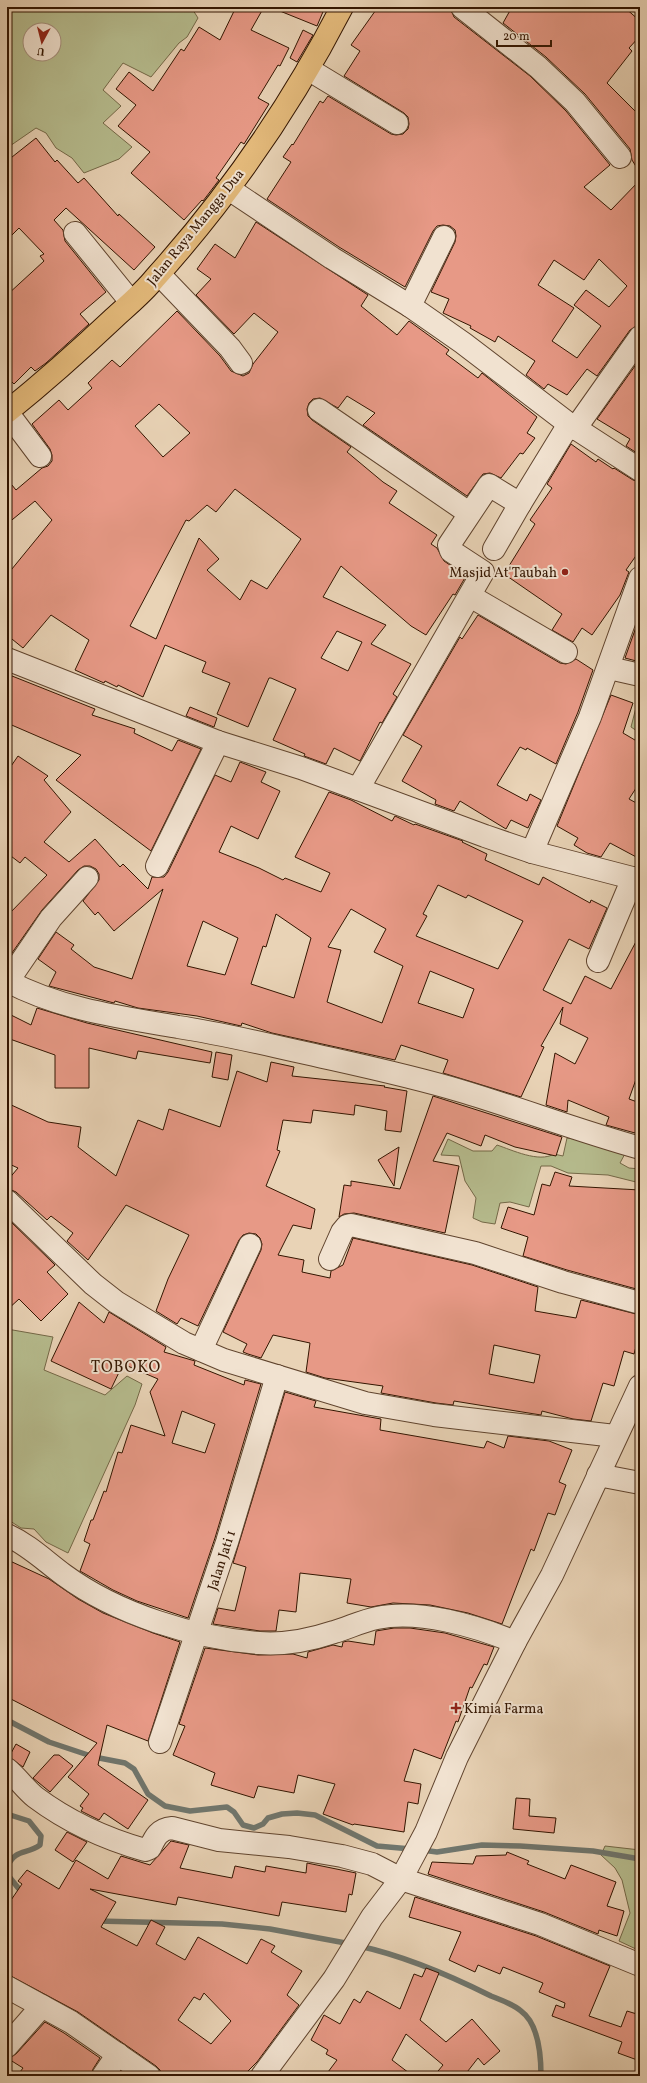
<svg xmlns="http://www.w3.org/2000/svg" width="647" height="2083" viewBox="0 0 647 2083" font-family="Vollkorn,serif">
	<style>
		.green { fill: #b6bc8e; stroke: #746847; fill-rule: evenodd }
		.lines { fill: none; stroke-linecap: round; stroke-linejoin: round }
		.stream { stroke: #70766d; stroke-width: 5.5 }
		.building { fill: #e79986; stroke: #331500; fill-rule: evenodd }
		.minor-casing { stroke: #60442e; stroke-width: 24 }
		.highway-casing { stroke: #331500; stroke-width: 24 }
		.minor { stroke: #f1e2d0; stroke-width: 22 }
		.highway { stroke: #e4ba7b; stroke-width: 22 }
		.poi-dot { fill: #8f2418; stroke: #f1e2d0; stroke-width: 1.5 }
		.labels { text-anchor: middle; stroke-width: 4; stroke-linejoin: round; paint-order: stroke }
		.street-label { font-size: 14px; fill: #331500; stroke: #f1e2d0 }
		.poi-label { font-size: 14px; fill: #331500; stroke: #f1e2d0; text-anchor: end }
		.quarter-label { font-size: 16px; letter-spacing: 1px; fill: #331500; stroke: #f1e2d0 }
	</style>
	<rect width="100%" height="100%" fill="#e9d3b6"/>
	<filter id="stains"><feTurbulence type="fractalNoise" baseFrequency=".005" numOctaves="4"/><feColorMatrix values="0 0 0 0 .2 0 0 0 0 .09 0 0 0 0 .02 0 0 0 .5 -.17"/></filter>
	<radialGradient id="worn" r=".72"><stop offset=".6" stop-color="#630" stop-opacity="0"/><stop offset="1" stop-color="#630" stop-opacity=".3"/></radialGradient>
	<g class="green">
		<path d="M7 7H191L198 18 187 37 179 43 151 77 123 63 103 90 121 106 103 123 132 147 119 159 84 173 72 158 56 148 46 133 36 128 7 148ZM30 30H54V54H30Z"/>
		<polygon points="640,692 640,733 631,727"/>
		<path d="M567 1138 597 1142 627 1150 620 1163 629 1168 640 1169V1183L608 1175 568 1173 551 1166H541L529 1207 510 1202 500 1203 495 1224 482 1222 473 1218 476 1198 465 1181 459 1156 441 1155 448 1139 473 1151H492L497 1145C512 1150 539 1163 554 1154L563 1156Z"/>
		<polygon points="7,1329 53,1337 44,1370 105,1395 127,1376 142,1384 135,1405 68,1553 46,1542 34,1529 21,1528 7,1519"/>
		<polygon points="605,1846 640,1850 640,1945 638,1950 619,1941 630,1913 622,1880 615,1868 601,1855"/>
	</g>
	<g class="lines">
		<g class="stream">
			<polyline points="7,1720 49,1742 94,1757 125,1763 134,1769 148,1794 165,1806 190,1811 227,1807 234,1812 243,1825 254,1828 263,1824 268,1818 282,1814 297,1813 315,1815 377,1846 411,1849"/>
			<path d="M7 1814 29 1821 41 1836 40 1845C26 1855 16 1848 7 1867"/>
			<polyline points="422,1850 437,1852 482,1845 520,1846 593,1851 640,1859"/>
			<polyline points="7,1874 23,1894"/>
			<polyline points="97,1921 222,1924 270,1929 351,1944"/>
			<path d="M359 1946C405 1956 449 1975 491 1996 501 2000 513 2004 521 2011 539 2024 541 2056 541 2076"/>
		</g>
	</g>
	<g class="building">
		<polygon points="236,7 264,7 251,30 289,48 280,66 278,65 258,98 269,104 244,144 241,142 216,178 219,180 203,201 202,200 184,220 131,173 150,152 118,126 136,105 116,89 129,72 153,91 181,49 184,51 199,27 220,40"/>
		<polygon points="270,7 325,7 317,26"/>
		<path d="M378 7H450L454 17 530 76 566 111 610 165 584 187 611 210 640 180V325L630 330 597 376 587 369 567 395 548 384 544 389 526 375 535 361 498 336 495 342 470 328 471 326 443 313 449 299 431 292 455 242 456 236 455 230 450 226 443 225 437 226 433 231 405 287 339 247 267 199 291 162 283 157 292 144 293 145 320 101 323 103 328 96 391 134 396 135 403 134 408 129 409 124 408 117 404 113 344 76 360 51 351 45ZM599 259 627 286 609 307 586 290 574 305 601 326 577 358 552 341 574 308 538 285 554 260 584 280Z"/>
		<polygon points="512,7 624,7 640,21 640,36 629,48 632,51 607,83 640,116 640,173 632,160 630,149 585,94 546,57 503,23"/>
		<polygon points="303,30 313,35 297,62 290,58"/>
		<polygon points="36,138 55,162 57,160 78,183 84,178 118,216 119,214 155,247 134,270 66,208 54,220 63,230 65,241 106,292 80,314 89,324 46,363 35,371 31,367 14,384 7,377 7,295 44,261 40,256 44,254 19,228 7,240 7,161"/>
		<path d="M256 222 368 295 361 306 397 335 409 321 449 350 446 354 478 378 482 373 537 417 527 433 535 438 523 454 520 453 501 478 490 473 483 474 467 496 363 425 375 413 347 396 338 408 320 398 313 399 309 403 307 409 308 416 312 420 351 447 347 452 383 482 397 491 389 503 437 535 431 544 437 548 444 561 466 576 455 595 453 594 426 635 411 626 341 566 323 597 386 625 371 644 411 664 393 694 397 697 382 723 380 722 360 761 334 748 326 764 304 756 305 754 273 740 296 689 271 678H269L248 727 217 714 230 683 202 672 206 662 165 645 143 697 118 685 117 687 105 681 104 683 75 670 89 640 51 615 23 648 7 635V575L52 520 35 501 7 524V479L16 490 42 468 48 466 52 461V455L50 449 32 424 59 400 68 410 92 388 88 383 112 360 120 367 177 311 220 356 231 371 243 376 249 373 253 364 278 332 254 313 234 334 196 295 211 279 197 269 215 244 235 258ZM159 404 190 433 163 457 135 426ZM235 489 301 539 267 589 251 580 240 600 207 570 219 559 199 538 156 639 130 626 186 520 189 521 207 505 216 512ZM337 631 362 642 348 671 321 658Z"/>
		<polygon points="640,359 640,455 626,446 630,439 597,419"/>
		<polygon points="571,444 596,462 598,459 613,469 614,468 633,480 640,482 640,550 626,570 629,572 620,595 592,635 582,628 573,642 552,630 562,614 504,574 535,524 530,520 552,488 547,484"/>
		<polygon points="478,615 560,663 566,664 576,659 593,670 578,712 556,764 527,748 526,750 520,747 497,785 527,801 530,794 541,800 528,828 511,820 506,829 460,801 454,811 435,804 436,800 402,781 422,746 403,735 460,637 462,639"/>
		<polygon points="640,616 640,662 625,658"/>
		<polygon points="7,674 95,709 92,715 135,729 134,733 172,751 178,740 201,749 151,851 56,780 81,755 7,723"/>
		<polygon points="611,695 633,703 623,733 640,743 640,782 629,799 640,805 640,859 610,843 601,857 587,853 574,845 578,838 557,826"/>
		<polygon points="190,707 217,718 214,727 186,716"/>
		<path d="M18 756 48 776 44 780 71 812 44 842 69 862 95 839 120 867 123 864 148 889 152 877H164L168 872 215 775 231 782 240 762 266 772 261 782 280 791 258 839 231 826 219 852 259 868 283 880 285 878 321 892 330 873 295 857 329 792 351 800 392 821 395 816 414 825 415 824 463 841 462 842 487 854 485 860 539 885 543 877 590 903 591 900 607 908 589 949 569 939 543 990 571 1004 585 976 611 989 640 934V1068L629 1099 640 1103V1117L635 1133 606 1125 609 1117 568 1100 567 1112 546 1105 555 1053 575 1064 588 1038 560 1024 563 1007 541 1046 544 1047 521 1097 443 1073 448 1060 401 1045 395 1060 272 1033 242 1023 241 1026 197 1016 138 1008 115 1001 114 1003 49 986 56 972 38 959 56 932 74 945 71 949 94 967 132 979 163 889 114 931 98 912 95 915 83 901 99 880V874L96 869 90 866H84L78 870 42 910 7 960V916L47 875 25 857 20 863 7 853V772ZM438 885 466 898 468 895 523 921 498 969 416 936 427 916 423 914ZM351 909 386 929 374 952 403 966 382 1023 327 1002 341 950 328 947ZM276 914 311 938 294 998 251 984 263 946 266 947ZM203 921 238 938 225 975 187 966ZM430 971 474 989 463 1018 418 1003Z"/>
		<polygon points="37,1008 87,1023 212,1052 210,1063 138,1051 136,1059 89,1048 89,1088 55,1088 55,1055 7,1038 7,1013 31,1025"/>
		<polygon points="216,1052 232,1055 228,1080 212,1077"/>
		<path d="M271 1062 294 1067 292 1076 385 1086 384 1087 407 1091 401 1132 385 1130 387 1111 355 1105 354 1115 313 1110 311 1123 283 1120 277 1150 280 1151 266 1186 315 1209 311 1229 293 1225 278 1255 304 1260 302 1272 330 1278 331 1271 343 1265 353 1238 472 1265 538 1287 535 1311 576 1318 581 1300 640 1315V1332L634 1354 624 1351 614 1386 603 1383 591 1421 573 1419 542 1411 541 1415 454 1401 453 1405 436 1403 381 1393 383 1386 325 1378 306 1372 310 1343 273 1335 261 1358 248 1354 243 1352 247 1344 223 1332 261 1250 262 1244 260 1238 256 1234 249 1233 243 1235 239 1240 198 1326 181 1318 177 1324 156 1311 168 1279 189 1235 126 1205 88 1260 67 1241 73 1233 51 1216 47 1220 16 1192 7 1188V1181L18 1168 7 1163V1103L48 1122 81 1127 78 1147 116 1176 138 1120 163 1130 169 1109 220 1127 237 1071 267 1082ZM494 1345 540 1355 534 1383 489 1374Z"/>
		<polygon points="433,1096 562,1137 556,1156 515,1147 485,1135 481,1146 447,1133 433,1161 459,1166 445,1233 354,1213 344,1214 339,1217 344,1185 351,1186 351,1181 400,1189"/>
		<polygon points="399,1147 394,1186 378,1160"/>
		<polygon points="555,1172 572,1177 569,1186 640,1190 640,1290 567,1270 523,1256 528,1237 501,1228 508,1207 534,1215 542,1184 550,1186"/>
		<polygon points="7,1218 55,1265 47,1272 68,1294 41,1321 19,1299 7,1310"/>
		<path d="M79 1302 104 1323 109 1312 166 1347 164 1352 195 1361 194 1365 244 1385 245 1380 261 1384 215 1538 188 1618 137 1601 113 1590 80 1571 90 1544 84 1541 91 1520H93L104 1491 106 1492 118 1452 122 1453 131 1425 165 1436 150 1392 158 1379 123 1364 111 1389 51 1361ZM182 1411 215 1424 205 1453 172 1443Z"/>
		<polygon points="285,1392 316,1401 314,1407 381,1419 380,1430 484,1448 487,1441 504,1448 508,1436 549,1441 572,1450 559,1482 566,1485 555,1515 548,1513 534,1551 531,1549 502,1624 468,1613 430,1605 393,1603 371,1607 347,1603 351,1579 300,1573 296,1612 279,1610 276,1631 260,1631 213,1624 218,1608 235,1611 246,1567 233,1563"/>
		<polygon points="10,1561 49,1579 78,1599 103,1613 153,1633 180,1642 148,1741 107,1725 98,1765 148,1800 128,1829 104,1813 99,1820 81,1811 83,1808 80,1806 89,1794 68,1777 97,1743 7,1697 7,1570"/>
		<polygon points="394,1628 410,1628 445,1633 494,1647 487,1665 484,1664 472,1688 470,1687 458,1722 456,1721 441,1759 414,1749 404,1781 421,1784 418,1804 408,1802 404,1832 354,1824 353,1825 323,1814 335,1784 298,1775 294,1793 258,1786 254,1798 211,1785 215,1773 173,1755 185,1726 179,1724 205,1648 258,1655 293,1654 307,1658 308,1652 333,1645 342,1647 343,1642 348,1641 374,1645 376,1631"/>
		<polygon points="16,1744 30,1752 23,1767 9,1757"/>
		<polygon points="54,1755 59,1755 73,1766 50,1792 33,1778"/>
		<polygon points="516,1798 530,1799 529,1816 556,1818 554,1833 513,1829"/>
		<polygon points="67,1832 87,1842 73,1862 55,1850"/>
		<path d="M171 1841 189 1845 180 1868 232 1878 235 1866 265 1872 266 1866 306 1873 307 1863 356 1873 352 1895 349 1894 346 1912 282 1902 279 1916 178 1897 176 1905 90 1889 116 1902 101 1927 137 1946 151 1920 165 1927 156 1944 185 1960 198 1937 247 1964 261 1939 275 1946 271 1952 302 1971 287 1995 299 2005 257 2062 243 2076H161L160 2070 156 2066 78 2012 7 1974V1906L22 1884 18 1881 27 1870 59 1889 76 1860 108 1879 121 1856 150 1865ZM204 1993 231 2021 211 2044 178 2020 194 1997 200 2000Z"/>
		<polygon points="507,1852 529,1861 527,1864 565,1879 571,1865 616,1882 607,1906 624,1911 617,1936 599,1930 598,1934 544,1912 428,1874 432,1862 473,1864 476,1856 506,1855"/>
		<polygon points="415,1897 536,1936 610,1966 589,2016 621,2027 627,2011 640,2015 640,2061 618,2053 622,2042 552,2016 556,2005 564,2008 565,2003 539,1992 543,1983 503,1967 500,1974 478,1965 475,1972 449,1960 461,1932 409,1917"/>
		<polygon points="426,1968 439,1973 420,2020 446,2042 472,2019 500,2051 484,2065 478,2058 464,2076 434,2076 443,2065 406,2034 392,2060 413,2076 325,2076 337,2060 326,2054 328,2050 311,2040 324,2015 340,2024 354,1999 360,2003 367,1991 400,2009 414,1974 422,1977"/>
		<polygon points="45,2022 64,2033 100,2058 93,2069 91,2076 17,2076 23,2068 7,2058 16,2054"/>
	</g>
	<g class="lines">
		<defs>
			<g id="minor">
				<polyline points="462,7 538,67 575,102 620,157"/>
				<polyline points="308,69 397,123"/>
				<polyline points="229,189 332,258 410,306 463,343 569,424 640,470"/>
				<polyline points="75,233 131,302"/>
				<polyline points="159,274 230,348 241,363"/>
				<polyline points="410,306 444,237"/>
				<polyline points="319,410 469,513"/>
				<polyline points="7,412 40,456"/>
				<polyline points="575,429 640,337"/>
				<polyline points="494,549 520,504"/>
				<polyline points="470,596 566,652"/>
				<polyline points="7,659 218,742 301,768 485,836 532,852 640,880"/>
				<polyline points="609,668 640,675"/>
				<polyline points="358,789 483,572 451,551 449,545 489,485 520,504 569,424"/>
				<polyline points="532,852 590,717 640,578"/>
				<polyline points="157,866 218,742"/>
				<polyline points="598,961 633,878"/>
				<path d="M7 981C60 1009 119 1017 178 1027 219 1033 260 1043 301 1052 354 1064 408 1075 461 1091 521 1109 579 1131 640 1148"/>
				<polyline points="8,981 51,918 87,878"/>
				<polyline points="7,1201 93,1284 116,1302 184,1343 224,1360 365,1403 434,1415 615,1436"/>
				<polyline points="330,1259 342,1232 347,1226 351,1225 475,1253 563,1282 640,1303"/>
				<polyline points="201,1350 250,1245"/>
				<polyline points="598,1475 640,1483"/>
				<path d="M7 1535C29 1545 45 1561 64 1575 117 1614 194 1638 259 1643 284 1645 310 1640 334 1632 348 1628 362 1621 377 1618 419 1609 476 1626 515 1642"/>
				<polyline points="160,1742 227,1542 277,1376"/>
				<path d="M7 1769C17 1777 25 1789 35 1797 67 1821 106 1839 145 1850L150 1848C155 1837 159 1829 172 1828L219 1840 289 1847 342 1856 372 1864 401 1879 540 1924 640 1965"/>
				<polyline points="7,1987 71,2022 149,2076"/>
				<polyline points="7,2046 42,2006"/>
				<polyline points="103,2076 118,2054"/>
				<polyline points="262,2076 334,1979 372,1917 401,1879 410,1862 426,1832 457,1757 515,1642 552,1575 640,1386"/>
			</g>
			<path id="highway" d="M7 412C44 382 79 351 114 318 128 305 143 293 155 278 228 197 292 104 342 7"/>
		</defs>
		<use href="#minor" class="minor-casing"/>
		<use href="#highway" class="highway-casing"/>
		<use href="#minor" class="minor"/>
		<use href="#highway" class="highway"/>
	</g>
	<g class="poi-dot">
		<circle cx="565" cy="572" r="4"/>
		<path d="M454 1702h4v4h4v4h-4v4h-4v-4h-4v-4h4z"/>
	</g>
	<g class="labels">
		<g class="street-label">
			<text transform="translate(195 227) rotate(-51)" y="5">Jalan Raya Mangga Dua</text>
			<text transform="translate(221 1560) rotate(-72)" y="5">Jalan Jati 1</text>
		</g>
		<g class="poi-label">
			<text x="557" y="577">Masjid At'Taubah</text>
			<text x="464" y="1713" text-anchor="start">Kimia Farma</text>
		</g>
		<g class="quarter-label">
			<text x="126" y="1372">TOBOKO</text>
		</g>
	</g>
	<rect width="647" height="2083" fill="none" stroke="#e9d3b6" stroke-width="24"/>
	<rect x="8" y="8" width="631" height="2067" fill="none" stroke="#331500" stroke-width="2"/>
	<rect x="12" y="12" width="623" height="2059" fill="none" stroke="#331500"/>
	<g transform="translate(42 42) rotate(187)"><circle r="19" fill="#f1e2d0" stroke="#a5907d"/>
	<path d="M0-3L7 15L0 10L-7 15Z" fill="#8f2418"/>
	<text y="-6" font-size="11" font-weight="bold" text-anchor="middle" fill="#331500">U</text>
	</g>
	<path d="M497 40v6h54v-6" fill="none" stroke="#331500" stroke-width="2"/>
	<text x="503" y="40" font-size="12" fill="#331500" stroke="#f1e2d0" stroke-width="3" paint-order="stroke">20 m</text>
	<rect width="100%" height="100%" filter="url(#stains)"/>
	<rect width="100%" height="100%" fill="url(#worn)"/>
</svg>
